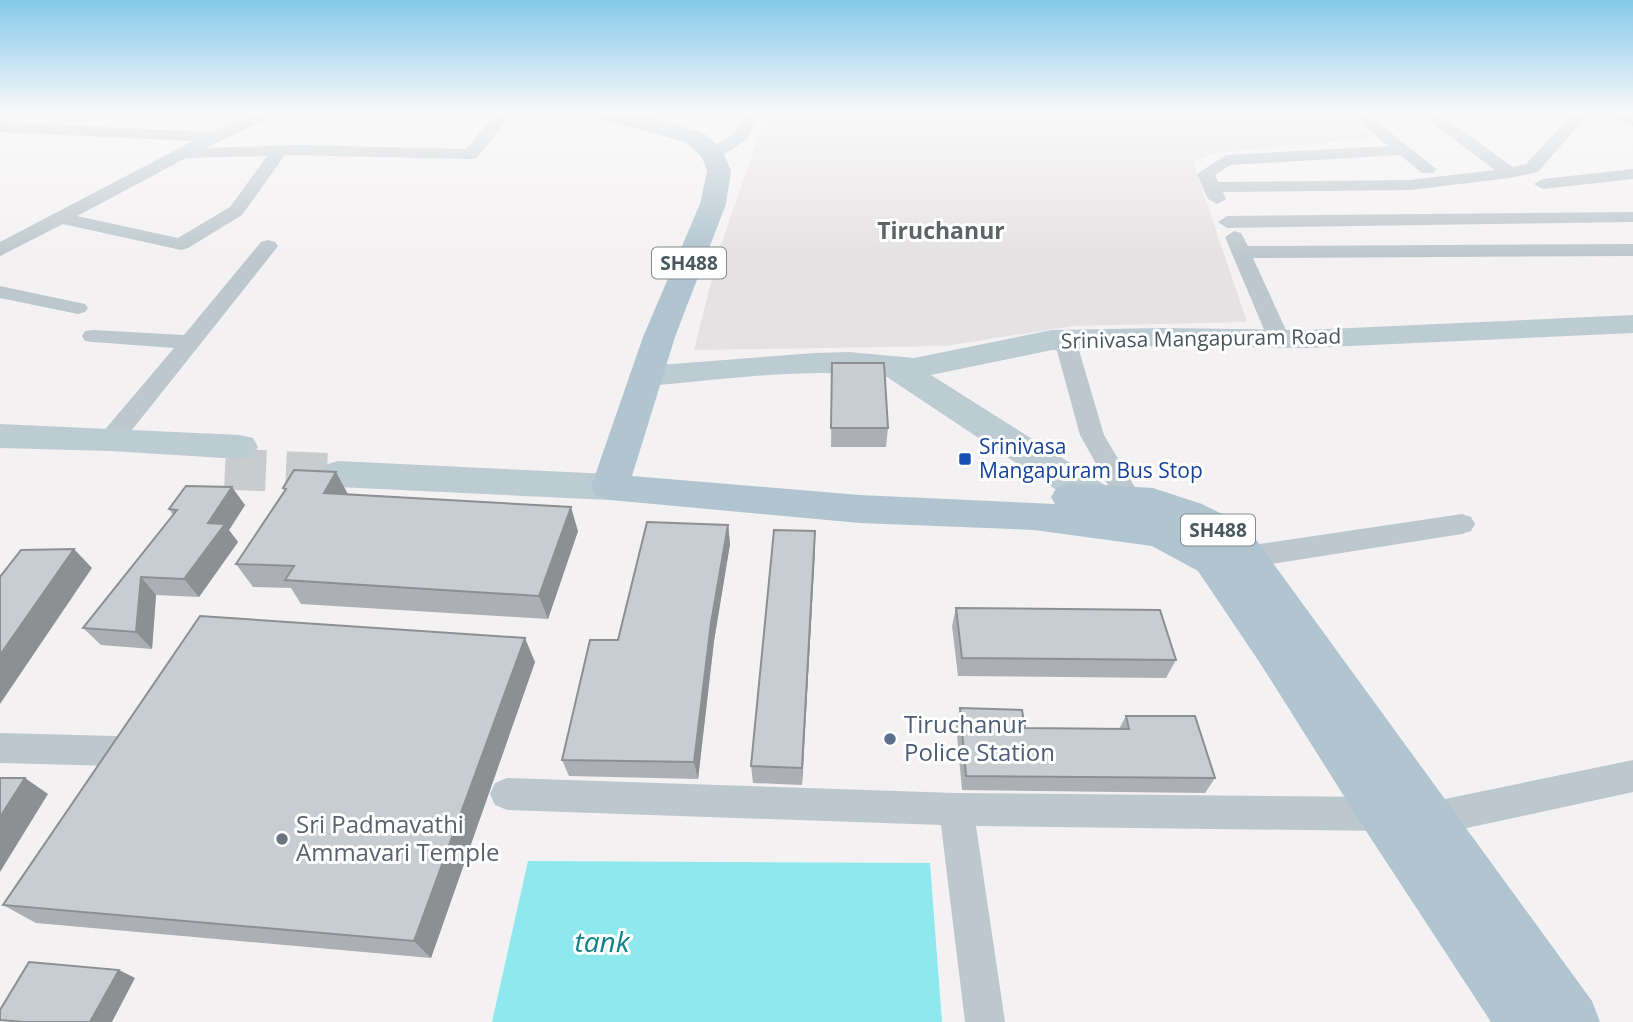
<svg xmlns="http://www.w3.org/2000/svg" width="1633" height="1022" viewBox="0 0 1633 1022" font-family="'Open Sans',sans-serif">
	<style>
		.education { fill: #e5e2e4 }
		.water { fill: #8ee8ed }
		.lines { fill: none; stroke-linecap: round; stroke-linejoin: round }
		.secondary-tunnel { stroke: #c9cbcd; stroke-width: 41; stroke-dasharray: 41 20; stroke-linecap: butt }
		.street { fill: #bdc8ce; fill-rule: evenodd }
		.secondary { fill: #bdcbd3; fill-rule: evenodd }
		.primary { fill: #b1c5d0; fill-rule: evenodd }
		.wall { fill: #acb0b4 }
		.shaded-wall { fill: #8c9092 }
		.building { fill: #c8cdd1; stroke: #8c9092; stroke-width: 2 }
		.transit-dot { fill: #1a4fb4; stroke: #fff; stroke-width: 2.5 }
		.service-dot { fill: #5c6f8a; stroke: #fff; stroke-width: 2.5 }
		.worship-dot { fill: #6b7280; stroke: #fff; stroke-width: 2.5 }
		.labels { text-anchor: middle; stroke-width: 6; stroke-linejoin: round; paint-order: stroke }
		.shield { fill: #fff; stroke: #808a8f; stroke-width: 2 }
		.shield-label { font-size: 19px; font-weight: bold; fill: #49585f }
		.street-label { font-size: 21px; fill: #49585f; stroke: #fff }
		.transit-label { font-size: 21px; fill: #164399; stroke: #fff; text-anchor: start }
		.far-district-label { font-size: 23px; font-weight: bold; fill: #5e6366; stroke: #fff }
		.near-service-label { font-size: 24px; fill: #4e5e75; stroke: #fff; text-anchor: start }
		.near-worship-label { font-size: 24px; fill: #5b616d; stroke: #fff; text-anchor: start }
		.near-water-label { font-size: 28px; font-style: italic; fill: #0d8188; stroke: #fff }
	</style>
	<rect width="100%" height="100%" fill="#f4f1f2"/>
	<polygon class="education" points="767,112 1351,112 1371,138 1214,153 1193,162 1247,322 1073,326 945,346 694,350 720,247"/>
	<polygon class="water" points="528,861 930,863 942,1022 492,1022"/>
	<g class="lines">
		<polyline class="secondary-tunnel" points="225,469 338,474"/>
		<g class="street">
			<path d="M260 112H282L205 148 299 145 466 149 497 112H513L477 158 471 159 285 155 242 215 188 248 181 250 63 224 0 256V242L193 141 0 132V122L211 132ZM267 156 230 207 178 238 77 216 186 158Z"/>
			<polygon points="646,112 661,112 654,126 648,128 640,123"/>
			<polygon points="745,112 760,112 747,139 719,158 707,158 705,154 707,150 734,133"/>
			<polygon points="1348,112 1365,112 1436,169 1434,173 1422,173 1400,155 1230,165 1215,175 1218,182 1410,180 1495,170 1418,112 1436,112 1513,167 1526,164 1574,112 1590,112 1538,172 1510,178 1410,190 1223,192 1226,199 1217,204 1208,199 1197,174 1226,155 1388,146"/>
			<polygon points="1520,112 1537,112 1539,115 1531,120"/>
			<polygon points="1633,112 1633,127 1615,117 1618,114"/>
			<polygon points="1633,169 1633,179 1543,189 1534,184 1543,179"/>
			<polygon points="1633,212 1633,222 1227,228 1218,222 1227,216"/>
			<polygon points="1234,231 1241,233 1248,246 1633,244 1633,256 1253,258 1290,339 1287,344 1271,344 1268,339 1225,237"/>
			<polygon points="268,240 275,242 278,246 275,250 120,445 111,447 102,445 99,439 102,433 174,348 93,342 85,341 82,336 85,331 93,330 184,335 261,242"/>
			<polygon points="0,286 85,304 88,308 85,312 78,314 0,298"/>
			<polygon points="1065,334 1073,335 1076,340 1104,435 1143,501 1139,508 1130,510 1121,508 1080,435 1054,340 1057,335"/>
			<polygon points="1462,514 1471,517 1475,524 1471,531 1462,534 1246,568 1236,564 1232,557 1236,550 1246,546"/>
			<polygon points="0,733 116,736 128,740 132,751 128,762 116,766 0,763"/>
			<polygon points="1633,760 1633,792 1430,836 1418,831 1413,819 1418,807 1430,802"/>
			<polygon points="507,778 956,793 1384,797 1396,802 1401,814 1396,826 1384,831 976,826 1005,1022 965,1022 941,825 507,810 495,805 490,794 495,783"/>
		</g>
		<g class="secondary">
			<path d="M1633 315V333L1306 348 1161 346 1052 350 931 375 1111 489 1117 499 1111 509 1098 513 1085 509 887 377C808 366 726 380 646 386L634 383 629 376 634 369 646 366 815 353 849 352 914 358 1052 330 1161 328 1306 330Z"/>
			<polygon points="0,424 240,435 253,438 258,447 253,456 240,459 111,451 0,448"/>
			<polygon points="338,461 610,474 623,478 629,487 623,496 610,500 338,487 325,483 319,474 325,465"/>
		</g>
		<polygon class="primary" points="589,112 628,112 702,132 722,149 731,171 726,204 675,337 632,476 860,495 1055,504 1051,497 1057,487 1070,483 1153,488 1202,504 1246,526 1592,1001 1600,1022 1491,1022 1366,831 1260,663 1198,571 1152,546 1034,530 860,523 610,500 597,496 591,487 643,337 700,204 707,171 702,157 686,142 592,117"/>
	</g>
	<g class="wall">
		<polygon points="832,363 888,428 886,447 831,447"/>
		<polygon points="283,488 349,494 578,531 548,619 301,604 291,588 253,587 236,564 285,491"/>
		<polygon points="245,505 229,530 238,542 199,597 156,595 152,649 101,645 83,628 173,515 169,509"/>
		<polygon points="728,525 730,544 714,641 698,779 569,776 562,760"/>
		<polygon points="815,531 815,550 802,785 753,783 751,766"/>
		<polygon points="956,608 1176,660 1166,678 958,676 952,626"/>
		<polygon points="535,662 431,958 36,923 3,905"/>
		<polygon points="960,708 1025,728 1119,729 1126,716 1215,778 1205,793 962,790 956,724"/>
	</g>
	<g class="shaded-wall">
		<polygon points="336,472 349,496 324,493"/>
		<polygon points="232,487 245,505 229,530 238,542 199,597 184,579 208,523"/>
		<polygon points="571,507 578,531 548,619 539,596"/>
		<polygon points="728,525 730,544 714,641 698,779 694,762 711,623"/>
		<polygon points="815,531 815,550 802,785 802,768"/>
		<polygon points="74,549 92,568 0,704 0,655"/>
		<polygon points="141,577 156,595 152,649 136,632"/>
		<polygon points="525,638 535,662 431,958 414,941"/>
		<polygon points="25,778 48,794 0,872 0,817"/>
		<polygon points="119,970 135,978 112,1022 90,1022"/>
	</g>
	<g class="building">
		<polygon points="832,363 884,363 888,428 831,428"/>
		<polygon points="294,470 336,472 324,493 571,507 539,596 285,580 294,566 236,564 286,489 283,488"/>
		<polygon points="186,486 232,487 208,523 225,524 184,579 141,577 136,632 83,628 177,510 169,509"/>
		<polygon points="647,522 728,525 711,623 694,762 562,760 590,640 618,640"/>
		<polygon points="774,530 815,531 802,768 751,766"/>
		<polygon points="74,549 0,655 0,577 21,550"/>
		<polygon points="956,608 1160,610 1176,660 962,658"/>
		<polygon points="200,616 525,638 414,941 3,905"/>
		<polygon points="960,708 1022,710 1025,728 1129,729 1126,716 1195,716 1215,778 966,776"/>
		<polygon points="0,778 25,778 0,817"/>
		<polygon points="29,962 119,970 90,1022 24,1022 0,1020 0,1010"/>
	</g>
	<linearGradient id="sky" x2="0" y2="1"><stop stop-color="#84c9ea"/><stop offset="0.44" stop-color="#faf9f9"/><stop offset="1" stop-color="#faf9f9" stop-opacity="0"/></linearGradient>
	<rect width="1633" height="256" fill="url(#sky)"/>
	<rect class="transit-dot" x="958" y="452" width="14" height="14" rx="3.5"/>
	<circle class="service-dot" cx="890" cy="739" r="7"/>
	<circle class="worship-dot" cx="282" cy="839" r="7"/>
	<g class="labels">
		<g class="shield">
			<rect x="652" y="247.5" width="74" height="31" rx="5"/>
			<rect x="1181" y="514.5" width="74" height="31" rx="5"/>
		</g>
		<g class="shield-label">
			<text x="689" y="270">SH488</text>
			<text x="1218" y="537">SH488</text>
		</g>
		<g class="street-label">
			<text transform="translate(1201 339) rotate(-1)" y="7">Srinivasa Mangapuram Road</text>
		</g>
		<g class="transit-label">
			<text x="979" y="454">Srinivasa<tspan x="979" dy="24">Mangapuram Bus Stop</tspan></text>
		</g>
		<g class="far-district-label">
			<text x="941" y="239">Tiruchanur</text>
		</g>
		<g class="near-service-label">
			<text x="904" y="733">Tiruchanur<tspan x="904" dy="28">Police Station</tspan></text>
		</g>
		<g class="near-worship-label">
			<text x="296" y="833">Sri Padmavathi<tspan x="296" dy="28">Ammavari Temple</tspan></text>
		</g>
		<g class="near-water-label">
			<text x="602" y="952">tank</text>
		</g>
	</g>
</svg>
